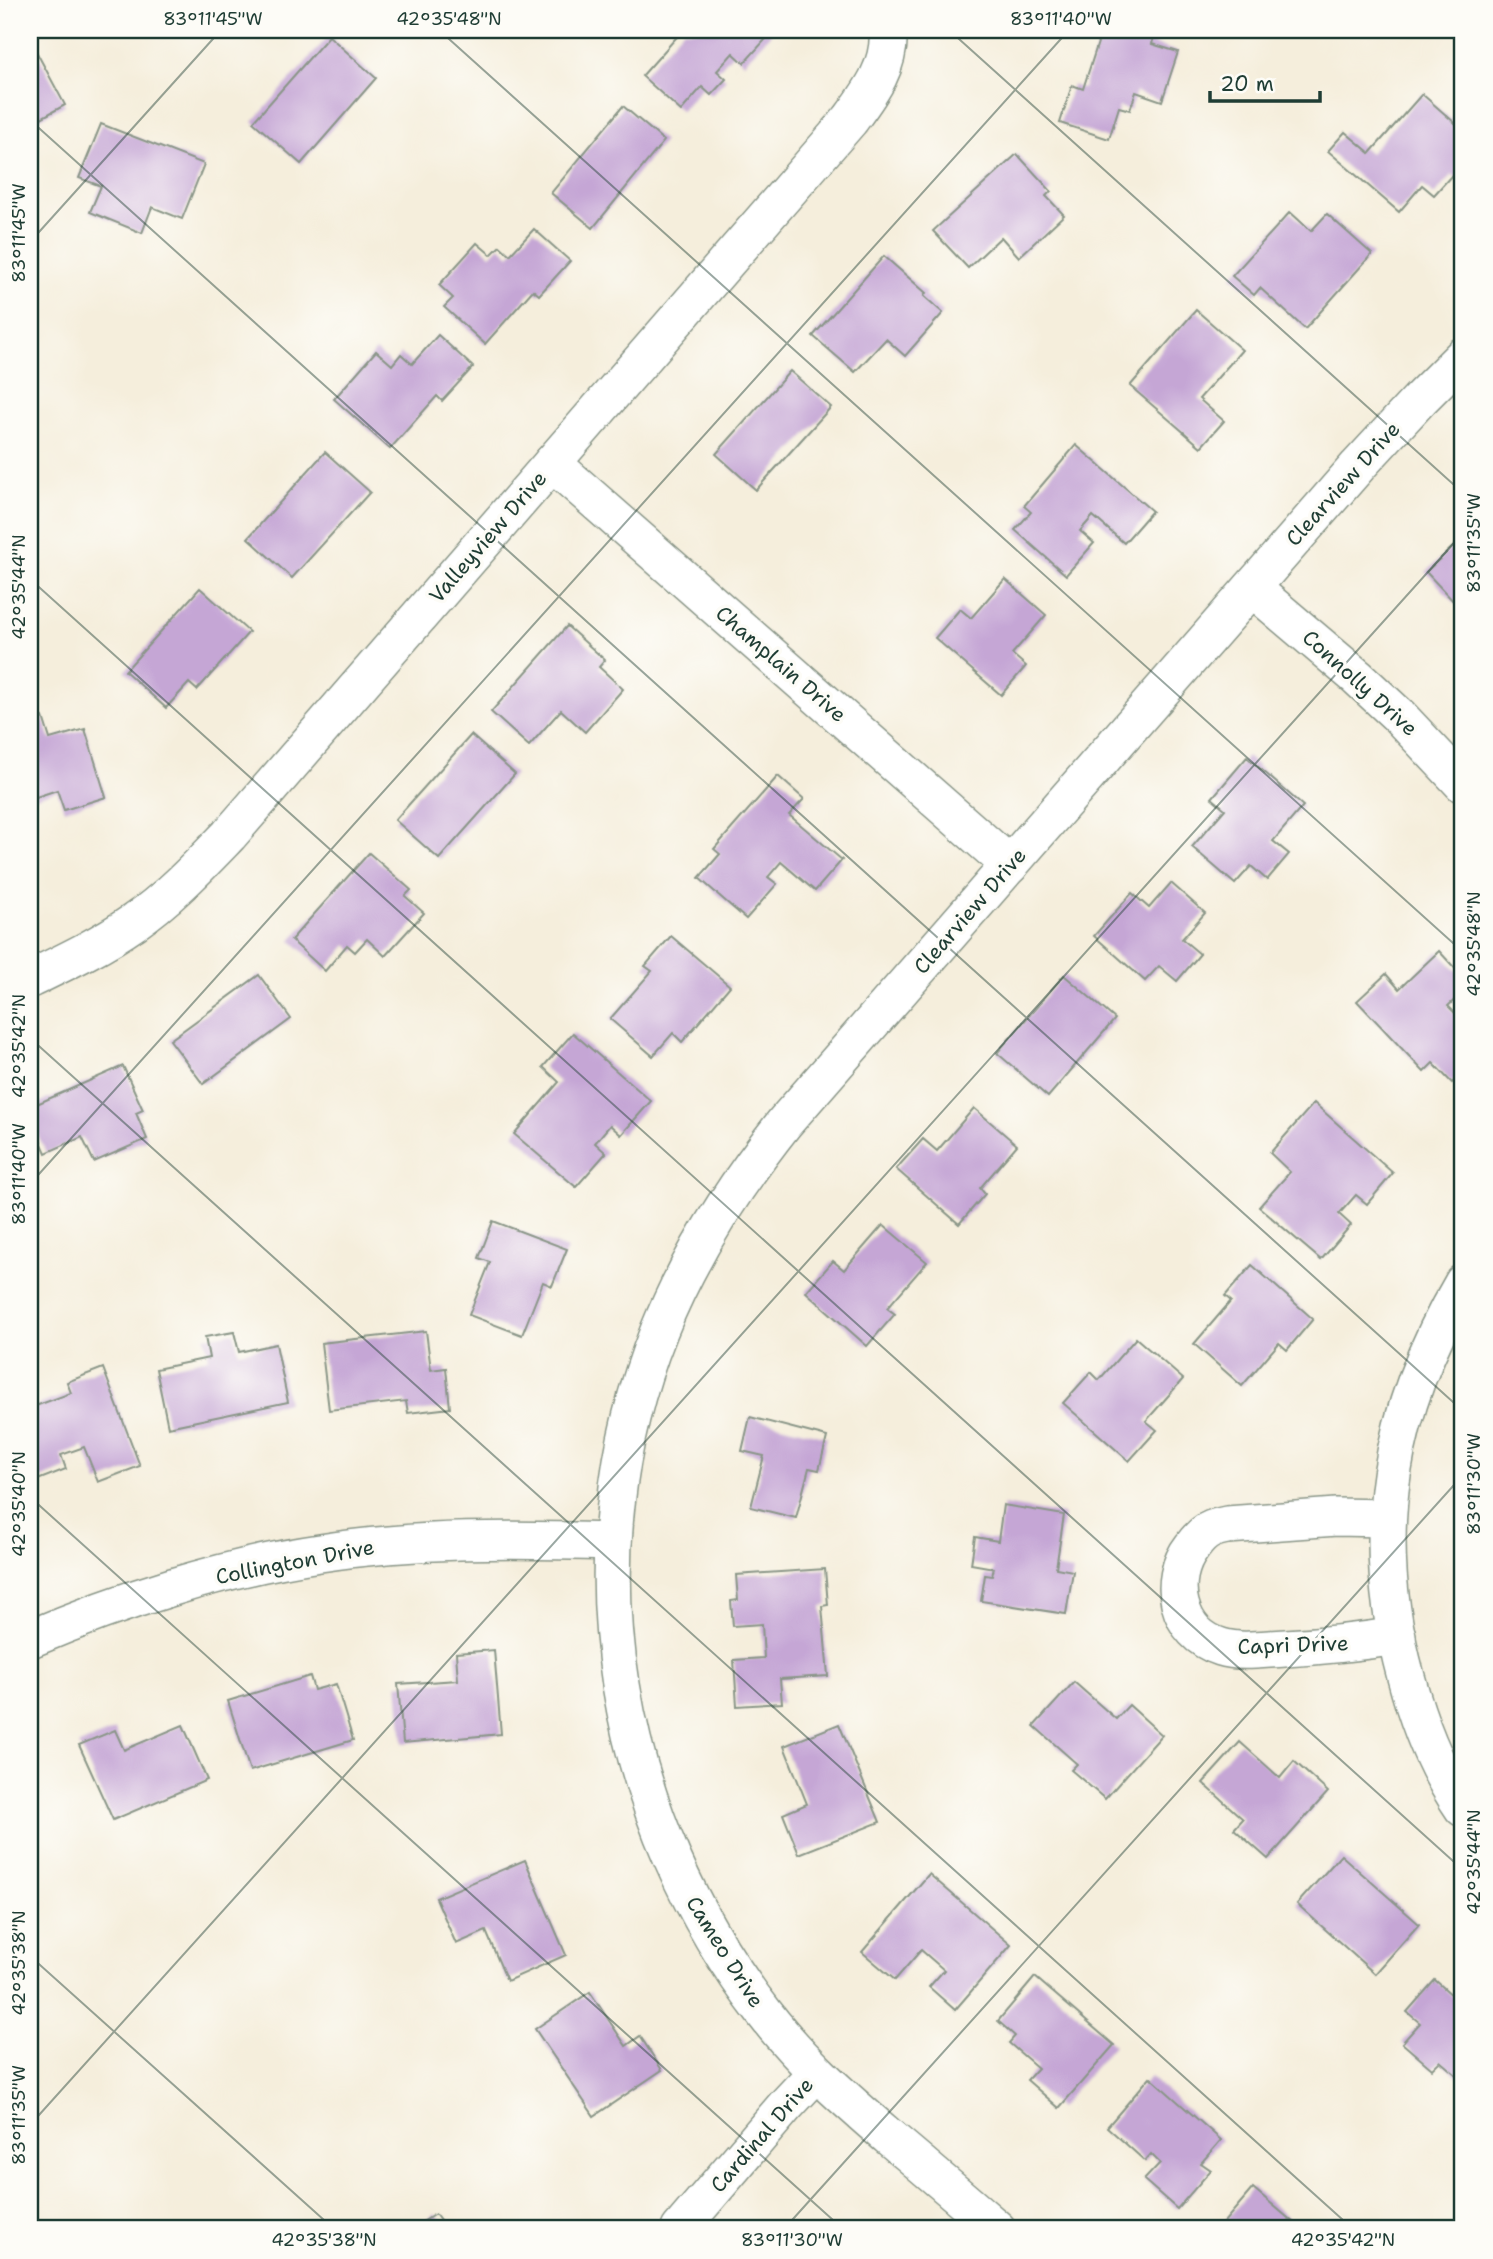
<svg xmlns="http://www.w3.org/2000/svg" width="1493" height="2259" viewBox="0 0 1493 2259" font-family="'Shantell Sans',sans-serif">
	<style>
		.building { fill: #c5a6d5 }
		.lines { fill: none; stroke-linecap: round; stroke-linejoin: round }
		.minor-casing { stroke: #8a9688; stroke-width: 40 }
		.minor { stroke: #fff; stroke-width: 37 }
		.ticks { fill: none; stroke: #1f3d34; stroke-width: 2; stroke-opacity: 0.45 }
		.labels { text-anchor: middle; stroke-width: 7; stroke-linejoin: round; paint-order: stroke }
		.street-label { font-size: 21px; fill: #1f3d34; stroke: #fdfcf7 }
		.neatline { fill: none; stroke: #1f3d34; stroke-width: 2.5 }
		.ticks-label { font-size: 18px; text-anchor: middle; fill: #1f3d34 }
	</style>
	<rect width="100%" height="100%" fill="#fdfcf7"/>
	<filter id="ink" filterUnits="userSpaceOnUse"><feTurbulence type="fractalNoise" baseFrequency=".0143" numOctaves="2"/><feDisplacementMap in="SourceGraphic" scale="14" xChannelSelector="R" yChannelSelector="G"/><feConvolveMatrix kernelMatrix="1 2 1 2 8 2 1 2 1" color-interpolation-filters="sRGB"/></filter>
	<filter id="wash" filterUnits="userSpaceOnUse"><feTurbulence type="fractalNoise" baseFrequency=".00686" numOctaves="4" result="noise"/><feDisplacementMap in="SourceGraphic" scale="28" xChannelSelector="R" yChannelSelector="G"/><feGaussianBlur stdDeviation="1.57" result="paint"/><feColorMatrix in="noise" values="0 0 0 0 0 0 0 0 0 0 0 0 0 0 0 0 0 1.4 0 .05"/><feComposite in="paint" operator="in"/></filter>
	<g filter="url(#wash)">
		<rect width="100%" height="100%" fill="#f5eedc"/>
		<g id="blocks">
			<g class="building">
				<polygon points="683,30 774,30 744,63 733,53 717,71 726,79 711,95 702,87 681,111 642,76"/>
				<polygon points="1102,30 1156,30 1152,44 1178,52 1162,101 1136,92 1130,110 1119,107 1109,139 1060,123 1072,85 1083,89"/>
				<polygon points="329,36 376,78 301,164 253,122"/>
				<polygon points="30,40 65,105 30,124"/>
				<polygon points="1422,94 1463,130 1463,185 1452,175 1434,195 1422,185 1399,212 1328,151 1345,132 1370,153"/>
				<polygon points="623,106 664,141 593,228 551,193"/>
				<polygon points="101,124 204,164 182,219 152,207 142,233 90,212 101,186 79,178"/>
				<polygon points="1017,154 1051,191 1046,196 1064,215 1019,257 1001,237 968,268 933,231"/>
				<polygon points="1290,212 1311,231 1327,214 1372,254 1305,329 1260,288 1254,295 1232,276"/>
				<polygon points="534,229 570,261 539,295 533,290 485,344 444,307 453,298 439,285 477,243 491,255 500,246 510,255"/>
				<polygon points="884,256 926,293 924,296 943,313 905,356 886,339 855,372 813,336"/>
				<polygon points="1196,310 1242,350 1199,399 1224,421 1201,447 1130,386"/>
				<polygon points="438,335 473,367 442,401 437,396 390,449 334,399 376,351 392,365 401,354 412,364"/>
				<polygon points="790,371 831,407 756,490 716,454"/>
				<polygon points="1076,445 1152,511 1124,543 1093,516 1080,531 1094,543 1066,575 1015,530 1031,512 1024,506"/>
				<polygon points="325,452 370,492 292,578 248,538"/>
				<polygon points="1463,537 1463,597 1456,604 1426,572"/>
				<polygon points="1005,579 1046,615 1012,654 1026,666 1001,695 935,638 960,609 971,618"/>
				<polygon points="200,588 249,632 197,690 189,683 166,708 125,671"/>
				<polygon points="567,626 605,660 599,667 623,689 585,732 561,710 529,746 491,712"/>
				<polygon points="43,717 50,739 85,729 106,797 64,810 57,790 30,799 30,721"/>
				<polygon points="471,735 515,774 439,859 395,820"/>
				<polygon points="1247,757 1303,806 1273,841 1289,854 1267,880 1251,866 1235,884 1192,847 1225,809 1212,798"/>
				<polygon points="778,776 804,799 789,815 842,860 815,891 781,862 768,877 777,884 746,919 699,878 720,854 714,849"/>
				<polygon points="369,853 411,890 405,896 424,913 385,956 367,939 355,952 347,945 325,971 291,940"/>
				<polygon points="1171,883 1205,913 1182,939 1200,954 1177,981 1159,966 1145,981 1094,936 1132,893 1149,908"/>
				<polygon points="671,936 730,986 682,1042 673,1033 653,1056 610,1019 652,971 645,966"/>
				<polygon points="1439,951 1463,977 1463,992 1448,1006 1457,1015 1463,1009 1463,1072 1452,1083 1433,1063 1424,1072 1357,1001 1386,974 1399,989"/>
				<polygon points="259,975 291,1019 203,1084 170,1040"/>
				<polygon points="1064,975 1115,1019 1048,1097 997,1053"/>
				<polygon points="573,1033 651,1101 621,1135 610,1125 595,1143 606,1153 576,1187 514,1134 559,1082 543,1067"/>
				<polygon points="123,1066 143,1110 136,1113 147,1139 94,1162 82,1137 46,1153 30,1117 30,1107"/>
				<polygon points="1314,1103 1393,1173 1367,1204 1356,1195 1339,1214 1351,1225 1321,1260 1259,1207 1290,1172 1270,1153"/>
				<polygon points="974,1108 1017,1145 980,1188 985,1194 959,1224 896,1169 923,1139 937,1151"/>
				<polygon points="493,1221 567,1249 552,1286 543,1282 522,1335 469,1315 490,1262 479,1258"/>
				<polygon points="883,1225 927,1262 887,1308 895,1314 867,1346 806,1292 833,1261 844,1270"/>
				<polygon points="1252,1265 1313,1319 1287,1350 1279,1343 1242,1386 1194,1344 1231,1301 1225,1296"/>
				<polygon points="426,1331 431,1370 446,1368 450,1408 408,1413 406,1401 329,1410 321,1343"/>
				<polygon points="234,1332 239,1352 276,1344 288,1402 168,1427 156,1369 209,1358 205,1337"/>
				<polygon points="1136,1338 1183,1379 1146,1421 1157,1430 1129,1461 1063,1403 1091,1372 1099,1380"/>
				<polygon points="103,1368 140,1466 98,1482 84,1447 61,1455 66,1469 30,1483 30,1408 71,1393 67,1382"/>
				<polygon points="750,1417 827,1437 819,1470 809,1468 796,1518 751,1507 764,1456 742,1451"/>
				<polygon points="1003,1505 1064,1515 1056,1568 1073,1571 1066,1614 981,1601 985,1575 992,1576 994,1568 971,1564 975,1537 998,1541"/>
				<polygon points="825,1569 828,1605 822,1606 828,1676 780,1679 782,1703 737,1706 734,1660 764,1658 762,1624 733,1626 731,1601 738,1600 736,1575"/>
				<polygon points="494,1650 501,1734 403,1743 398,1684 458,1680 456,1653"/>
				<polygon points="310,1676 314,1690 336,1684 353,1740 250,1771 228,1701"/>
				<polygon points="1074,1682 1116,1719 1129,1705 1162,1735 1105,1799 1071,1770 1077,1764 1034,1726"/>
				<polygon points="839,1724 880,1822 799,1854 783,1814 807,1804 784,1746"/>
				<polygon points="183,1725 207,1780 113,1820 79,1745 115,1730 124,1750"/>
				<polygon points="1240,1742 1280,1778 1294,1761 1328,1792 1268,1859 1234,1829 1243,1819 1203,1783"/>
				<polygon points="1341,1855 1419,1924 1375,1974 1297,1904"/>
				<polygon points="525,1860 566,1955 507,1981 486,1931 456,1944 436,1898"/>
				<polygon points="929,1874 1011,1945 955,2010 929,1987 944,1970 921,1950 895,1980 862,1952"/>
				<polygon points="1035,1977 1114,2045 1059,2108 1027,2080 1038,2068 1009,2043 1015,2036 998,2021"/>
				<polygon points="1435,1980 1463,2005 1463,2076 1461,2079 1440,2061 1432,2069 1402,2043 1420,2023 1407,2012"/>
				<polygon points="590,1992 626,2046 640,2036 662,2070 594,2116 535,2029"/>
				<polygon points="1150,2077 1221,2140 1201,2163 1211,2170 1177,2209 1144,2180 1160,2163 1151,2154 1145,2161 1107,2127"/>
				<polygon points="1253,2188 1301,2229 1218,2229"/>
				<polygon points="435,2214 446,2229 412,2229"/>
			</g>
		</g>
	</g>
	<g filter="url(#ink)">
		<use href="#blocks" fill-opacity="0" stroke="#8a9688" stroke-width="2"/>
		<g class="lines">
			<defs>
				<g id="minor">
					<polyline points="552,463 1010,865"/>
					<polyline points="1252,588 1357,677 1399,716 1463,784"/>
					<path d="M30 979C65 962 101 945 134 922 169 898 199 866 229 835L850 120C870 93 891 66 888 30"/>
					<path d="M1463 1283C1389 1409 1367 1535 1406 1677 1418 1722 1436 1769 1463 1808"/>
					<path d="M1386 1518 1336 1517 1227 1525C1222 1526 1217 1527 1212 1529 1204 1532 1197 1540 1192 1547 1166 1580 1177 1634 1221 1647 1241 1653 1263 1649 1285 1648 1322 1646 1359 1642 1397 1636"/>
					<path d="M30 1639C119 1601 224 1567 320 1553 417 1538 516 1539 613 1542"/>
					<polyline points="680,2229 786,2105 816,2073"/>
					<path d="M997 2229C961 2198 925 2167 889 2137 844 2098 801 2061 765 2014 615 1821 567 1560 659 1331 690 1254 734 1186 785 1122L1358 466 1421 398 1463 356"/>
				</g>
			</defs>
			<use href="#minor" class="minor-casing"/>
			<use href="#minor" class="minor"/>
		</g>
	</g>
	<path class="ticks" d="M439 30 1463 952M949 30 1463 493M1459 30 1463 34M30 120 1463 1411M30 242 221 30M30 579 1463 1870M30 1038 1353 2229M30 1184 1069 30M30 1497 843 2229M30 1956 334 2229M30 2125 1463 533M784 2229 1463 1475"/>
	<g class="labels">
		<g class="street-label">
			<text transform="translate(1343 484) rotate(-48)" y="7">Clearview Drive</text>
			<text transform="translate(488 537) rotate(-49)" y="7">Valleyview Drive</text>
			<text transform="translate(781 664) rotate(41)" y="7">Champlain Drive</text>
			<text transform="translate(1360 683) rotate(42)" y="7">Connolly Drive</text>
			<text transform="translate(970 911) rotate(-49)" y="7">Clearview Drive</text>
			<text transform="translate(295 1562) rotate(-11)" y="7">Collington Drive</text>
			<text transform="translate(1293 1645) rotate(-2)" y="7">Capri Drive</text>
			<text transform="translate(725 1952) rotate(58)" y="7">Cameo Drive</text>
			<text transform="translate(762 2135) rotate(-49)" y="7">Cardinal Drive</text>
		</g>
	</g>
	<rect width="1493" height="2259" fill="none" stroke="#fdfcf7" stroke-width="77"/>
	<path d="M1210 91v10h110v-10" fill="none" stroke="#1f3d34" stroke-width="3.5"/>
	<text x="1220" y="91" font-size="21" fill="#1f3d34" stroke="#fdfcf7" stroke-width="5" paint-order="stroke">20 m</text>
	<rect x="38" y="38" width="1416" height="2182" class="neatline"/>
	<g class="ticks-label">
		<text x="213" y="25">83°11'45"W</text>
		<text x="449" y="25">42°35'48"N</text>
		<text x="1061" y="25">83°11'40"W</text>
		<text transform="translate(19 233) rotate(-90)" y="6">83°11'45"W</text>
		<text transform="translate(1474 543) rotate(-90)" y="6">83°11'35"W</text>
		<text transform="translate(19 587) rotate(-90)" y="6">42°35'44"N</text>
		<text transform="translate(1474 944) rotate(-90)" y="6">42°35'48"N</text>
		<text transform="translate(19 1046) rotate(-90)" y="6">42°35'42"N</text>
		<text transform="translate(19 1174) rotate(-90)" y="6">83°11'40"W</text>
		<text transform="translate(1474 1484) rotate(-90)" y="6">83°11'30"W</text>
		<text transform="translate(19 1504) rotate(-90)" y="6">42°35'40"N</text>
		<text transform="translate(1474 1862) rotate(-90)" y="6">42°35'44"N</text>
		<text transform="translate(19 1963) rotate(-90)" y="6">42°35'38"N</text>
		<text transform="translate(19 2115) rotate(-90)" y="6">83°11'35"W</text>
		<text x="324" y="2246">42°35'38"N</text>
		<text x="792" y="2246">83°11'30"W</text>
		<text x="1343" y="2246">42°35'42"N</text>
	</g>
</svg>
